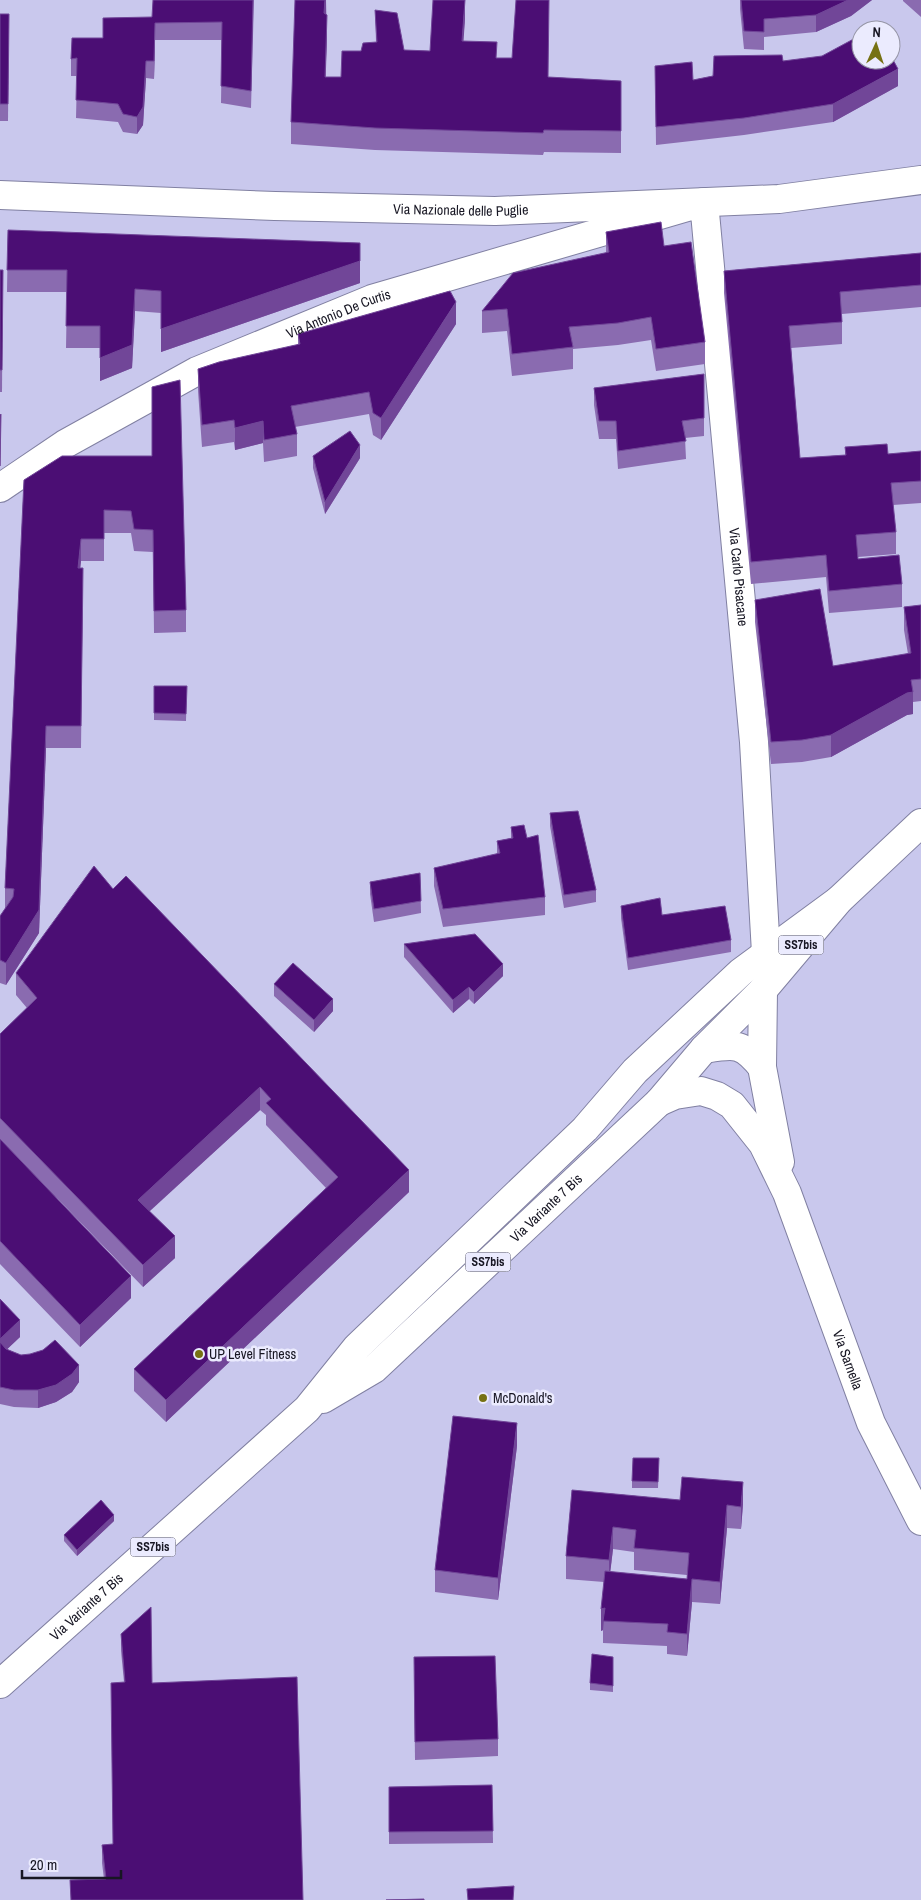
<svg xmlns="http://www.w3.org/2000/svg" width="921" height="1900" viewBox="0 0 921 1900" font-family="'Archivo Narrow',sans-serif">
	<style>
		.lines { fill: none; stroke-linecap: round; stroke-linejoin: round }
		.minor-casing { stroke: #8180a2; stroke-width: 30 }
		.major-casing { stroke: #8180a2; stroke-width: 30 }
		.minor { stroke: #fff; stroke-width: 28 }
		.major { stroke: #fff; stroke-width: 28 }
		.wall { fill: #8a6bb0; fill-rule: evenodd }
		.shaded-wall { fill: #714698 }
		.building { fill: #4b0e74; stroke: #714698 }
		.poi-dot { fill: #767113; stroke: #ebebfe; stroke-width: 2 }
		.labels { text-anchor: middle; stroke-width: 5; stroke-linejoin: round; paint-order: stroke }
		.shield { fill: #ebebfe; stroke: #575665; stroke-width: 1 }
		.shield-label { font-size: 12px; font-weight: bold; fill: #171623 }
		.street-label { font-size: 14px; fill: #171623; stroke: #ebebfe }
		.poi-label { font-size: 14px; fill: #171623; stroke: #ebebfe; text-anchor: start }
	</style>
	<rect width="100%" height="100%" fill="#c9c8ed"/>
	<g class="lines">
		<defs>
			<g id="minor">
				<path id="s1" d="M0 488 65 444 197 371 372 299 704 202 754 742 766 953"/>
				<polyline points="763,990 762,1067 780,1162"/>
				<path d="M704 1049C735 1044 742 1042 762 1067"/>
				<path id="s2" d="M659 1102 675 1095 701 1091 717 1096 732 1105 763 1144 787 1193 871 1423 921 1521"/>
			</g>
			<g id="major">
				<path id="s3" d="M0 195 275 206 495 211 779 199 921 180"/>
				<path id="s4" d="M323 1399 374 1369 659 1102 704 1049 763 990 839 900 921 823"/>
				<path id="s5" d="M0 1684 307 1409 357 1347 585 1129 635 1071 741 972 839 900"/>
			</g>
		</defs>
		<use href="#minor" class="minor-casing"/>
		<use href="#major" class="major-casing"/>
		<use href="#minor" class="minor"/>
		<use href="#major" class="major"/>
	</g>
	<g class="wall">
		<polygon points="254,0 251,108 221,103 222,40 155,40 154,79 146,78 143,125 137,134 123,132 118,122 76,118 77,76 71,76 71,59 103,38 152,17"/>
		<polygon points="326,0 327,37 325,77 341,77 361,51 376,42 375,10 404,50 430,51 465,19 463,41 497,58 548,77 621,81 621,153 544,152 543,155 375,150 291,144 291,122"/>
		<polygon points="740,0 872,0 851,16 816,32 764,37 764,50 744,49 740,9"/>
		<polygon points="903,0 921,0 921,17 903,1"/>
		<polygon points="0,14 9,14 8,121 0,121"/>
		<polygon points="783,61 898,86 833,122 744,135 656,145 655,66 693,80"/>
		<polygon points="8,230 360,283 161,352 161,313 135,311 132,368 100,381 100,348 66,348 67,292 7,292"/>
		<polygon points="606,232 664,246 705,342 705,364 656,371 651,340 618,345 573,349 573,369 512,376 507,331 482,333 482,311 606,253"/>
		<polygon points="921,253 921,307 842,314 842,344 791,348 800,458 845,455 845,447 888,454 921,451 921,503 893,505 896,532 896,554 858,557 858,559 902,584 902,607 829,613 826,577 751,584 724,293 724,271"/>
		<polygon points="0,270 3,270 2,392 0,392"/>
		<polygon points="456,324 381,440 373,435 369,414 295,427 297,434 297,456 264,462 263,443 235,450 234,442 202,447 198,391 198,369 298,345 298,334"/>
		<polygon points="704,374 704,436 685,438 686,459 618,469 616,439 599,439 594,405 594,388"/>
		<polygon points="152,456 186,610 186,632 154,633 153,552 134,551 131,533 104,533 104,561 81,561 80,568 83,590 81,748 46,748 39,933 6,985 0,983 0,916 5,909 5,888 24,480"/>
		<polygon points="313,456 360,458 325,514 313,468"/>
		<polygon points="755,600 833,666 908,654 904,630 904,607 921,605 921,701 913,702 913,714 907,715 831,757 802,762 771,764 755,622"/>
		<polygon points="187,686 186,721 154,720 154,713"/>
		<polygon points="550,813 596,890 596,902 564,908 550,826"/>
		<polygon points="511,827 527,838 545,897 545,915 443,927 434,886 434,868 497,854 497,841 511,838"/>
		<polygon points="420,873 421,913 374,922 370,894 370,882"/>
		<polygon points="113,889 409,1192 166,1422 134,1391 134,1369 326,1188 266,1125 266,1115 260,1110 149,1211 175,1258 143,1287 55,1196 131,1298 80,1347 0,1264 0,1034 27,1008 16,995 16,973"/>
		<polygon points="621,906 662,915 731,940 731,952 628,970 621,918"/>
		<polygon points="404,944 503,976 474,1004 469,999 453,1013 404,957"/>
		<polygon points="274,984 333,1011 314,1032 274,996"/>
		<polygon points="0,1299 20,1337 7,1349 79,1382 72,1392 56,1402 38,1408 14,1407 0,1404"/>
		<polygon points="517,1446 498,1600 435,1592 435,1570"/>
		<polygon points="659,1458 658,1488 632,1488 632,1481"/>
		<path d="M572 1490 680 1500 743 1504 741 1529 727 1528 720 1604 692 1602 687 1656 667 1654V1646L603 1643V1630L601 1631 604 1582 566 1579V1556ZM613 1549 634 1552V1570L687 1575V1579L610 1572Z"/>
		<polygon points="114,1521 77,1556 64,1541 64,1535"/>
		<polygon points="121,1634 152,1683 303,1900 71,1900 70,1880 104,1879 102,1863 102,1845 113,1844 124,1682 121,1651"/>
		<polygon points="613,1657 613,1692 590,1690 590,1683"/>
		<polygon points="414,1675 498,1739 498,1756 415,1760"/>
		<polygon points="492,1785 493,1843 389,1844 389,1787"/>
	</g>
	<g class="shaded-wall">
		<polygon points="325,0 326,0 326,12 324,35 324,13"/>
		<polygon points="465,0 465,19 462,63 462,41"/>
		<polygon points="848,0 872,0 851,16 816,32 816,15"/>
		<polygon points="327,15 327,37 325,99 325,77"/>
		<polygon points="155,23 155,40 154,79 154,61"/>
		<polygon points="146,61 146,78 143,125 137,134 137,117"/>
		<polygon points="898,69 898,86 833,122 833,104"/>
		<polygon points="360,243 360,283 161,352 161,329"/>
		<polygon points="135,289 135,311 132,368 100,381 100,358"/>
		<polygon points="456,302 456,324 381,440 381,418"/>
		<polygon points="263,421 263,443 235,450 235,428"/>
		<polygon points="360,445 360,458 325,514 325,502"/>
		<polygon points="81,539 81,561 78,590 78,568"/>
		<polygon points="913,692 913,714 907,715 831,757 831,735 907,693"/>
		<polygon points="46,726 46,748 39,933 6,985 6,963"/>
		<polygon points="503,964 503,976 474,1004 474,992"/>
		<polygon points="469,987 469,999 453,1013 453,1000"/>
		<polygon points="333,999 333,1011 314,1032 314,1020"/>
		<polygon points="260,1087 260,1110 138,1222 138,1200"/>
		<polygon points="409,1170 409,1192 166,1422 166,1400"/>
		<polygon points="175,1236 175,1258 143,1287 143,1265"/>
		<polygon points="131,1276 131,1298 80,1347 80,1325"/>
		<polygon points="20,1320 20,1337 0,1356 0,1339"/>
		<polygon points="79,1365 79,1382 72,1392 56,1402 38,1408 38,1390"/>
		<polygon points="517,1423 517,1446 498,1600 498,1578"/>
		<polygon points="743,1482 743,1504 741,1529 741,1507"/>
		<polygon points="727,1505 727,1528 720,1604 720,1582"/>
		<polygon points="114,1515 114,1521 77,1556 77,1550"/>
		<polygon points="613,1527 613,1549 609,1583 609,1560"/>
		<polygon points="692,1579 692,1602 687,1656 687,1634"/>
		<polygon points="605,1608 603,1630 601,1631 601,1609"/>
	</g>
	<g class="building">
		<polygon points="153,0 253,0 251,91 221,86 222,22 155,23 154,61 146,61 143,107 137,117 123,114 118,104 76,100 77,58 71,59 72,38 103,38 103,18 152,17"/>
		<polygon points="295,0 325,0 324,13 327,15 325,77 341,77 342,51 361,51 363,43 377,42 375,10 397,13 404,50 430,51 433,0 465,0 462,41 497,42 496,58 512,58 516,0 549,0 548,77 621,81 621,131 544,130 543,133 375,128 291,122"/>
		<polygon points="741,0 848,0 816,15 764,19 764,32 744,31"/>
		<polygon points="0,14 9,14 8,104 0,104"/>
		<polygon points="861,35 861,60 891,60 891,56 898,69 833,104 744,118 656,127 655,66 692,62 693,80 713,76 714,56 782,55 783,61 822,56"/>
		<polygon points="661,222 664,246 691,242 705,342 656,349 651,317 618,323 569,327 573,347 512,354 507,309 482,311 513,273 609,252 606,232"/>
		<polygon points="8,230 360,243 360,261 161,329 161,291 135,289 132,345 100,358 100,326 66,326 67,270 7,270"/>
		<polygon points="921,253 921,285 840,292 842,322 789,326 800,458 846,455 845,447 887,444 888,454 921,451 921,481 891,483 896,532 856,535 858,559 899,555 902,584 829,591 826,555 751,562 724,271"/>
		<polygon points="0,270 3,270 2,370 0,370"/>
		<polygon points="450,291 456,302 381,418 373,413 369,392 291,406 297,434 264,440 263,421 235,428 234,420 202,425 198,369 219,362 300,344 298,334"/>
		<polygon points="704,374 704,418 682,421 686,441 618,451 616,421 599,421 594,388"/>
		<polygon points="180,380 186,610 154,611 153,530 134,529 131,511 104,510 104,539 81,539 78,568 83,568 81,726 46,726 39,910 6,963 0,960 0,916 13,897 14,889 5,888 24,480 62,456 152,456 152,387"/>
		<polygon points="1,414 0,466 0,415"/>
		<polygon points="350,431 360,445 325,502 313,456"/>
		<polygon points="820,589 833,666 911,653 904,607 921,605 921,679 911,680 913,692 907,693 831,735 802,740 771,742 755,600"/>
		<polygon points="154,686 187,686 186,714 154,713"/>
		<polygon points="578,811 596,890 564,895 550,813"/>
		<polygon points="524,825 527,838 538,835 545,897 443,909 434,868 500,853 497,841 513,838 511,827"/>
		<polygon points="94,866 113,889 126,876 409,1170 166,1400 134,1369 338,1177 266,1103 271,1099 260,1087 138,1200 175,1236 143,1265 0,1118 0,1034 37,998 16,973"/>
		<polygon points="420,873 421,901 374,909 370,882"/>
		<polygon points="660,898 662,915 725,906 731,940 628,958 621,906"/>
		<polygon points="475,934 503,964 474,992 469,987 453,1000 404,944"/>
		<polygon points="293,963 333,999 314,1020 274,984"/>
		<polygon points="0,1139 131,1276 80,1325 0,1241"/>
		<polygon points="0,1299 20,1320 0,1339"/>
		<polygon points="55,1340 79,1365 72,1374 56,1385 38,1390 14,1390 0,1387 0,1342 6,1349 21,1355 30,1354 43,1350"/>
		<polygon points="453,1416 517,1423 498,1578 435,1570"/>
		<polygon points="633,1458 659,1458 658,1482 632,1481"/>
		<polygon points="682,1477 743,1482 741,1507 727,1505 720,1582 692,1579 687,1634 667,1632 668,1624 603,1621 605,1608 601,1609 605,1571 687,1579 689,1553 634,1548 636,1530 613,1527 609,1560 566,1556 572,1490 680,1500"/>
		<polygon points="101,1500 114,1515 77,1550 64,1535"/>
		<polygon points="151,1607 152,1683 297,1677 303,1900 71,1900 70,1880 106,1879 102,1845 113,1844 111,1683 125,1682 121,1634"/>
		<polygon points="592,1654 613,1657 613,1686 590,1683"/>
		<polygon points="495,1656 498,1739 415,1742 414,1657"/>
		<polygon points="492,1785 493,1831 389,1832 389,1787"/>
		<polygon points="514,1886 513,1900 468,1900 467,1889"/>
		<polygon points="424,1899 424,1900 386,1900"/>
	</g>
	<g class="poi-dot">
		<circle cx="199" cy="1354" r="5"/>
		<circle cx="483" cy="1398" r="5"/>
	</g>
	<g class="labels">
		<g class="shield">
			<rect x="778.5" y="935.5" width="45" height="19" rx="4"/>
			<rect x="465.5" y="1252.5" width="45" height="19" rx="4"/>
			<rect x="130.5" y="1537.5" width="45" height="19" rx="4"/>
		</g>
		<g class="shield-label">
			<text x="801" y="949">SS7bis</text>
			<text x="488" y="1266">SS7bis</text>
			<text x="153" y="1551">SS7bis</text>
		</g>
		<g class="street-label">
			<text dy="5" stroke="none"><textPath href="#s3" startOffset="461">Via Nazionale delle Puglie</textPath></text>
			<text dy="5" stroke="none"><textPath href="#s1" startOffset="382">Via Antonio De Curtis</textPath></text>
			<text dy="5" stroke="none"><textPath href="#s1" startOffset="1141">Via Carlo Pisacane</textPath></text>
			<text dy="5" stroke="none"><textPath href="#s4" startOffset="295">Via Variante 7 Bis</textPath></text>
			<text dy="5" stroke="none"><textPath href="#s2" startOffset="360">Via Sarnella</textPath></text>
			<text dy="5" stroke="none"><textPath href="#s5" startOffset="116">Via Variante 7 Bis</textPath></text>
		</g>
		<g class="poi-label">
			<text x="209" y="1359">UP Level Fitness</text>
			<text x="493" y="1403">McDonald's</text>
		</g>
	</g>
	<g transform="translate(876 45) rotate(3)"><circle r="24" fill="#ebebfe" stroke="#9696a6"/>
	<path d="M0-4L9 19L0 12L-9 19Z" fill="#767113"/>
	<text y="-8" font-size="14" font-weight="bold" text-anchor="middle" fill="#171623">N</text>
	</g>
	<path d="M22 1870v8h99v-8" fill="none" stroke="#171623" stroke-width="2.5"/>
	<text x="30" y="1870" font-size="15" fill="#171623" stroke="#ebebfe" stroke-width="4" paint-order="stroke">20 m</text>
</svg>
